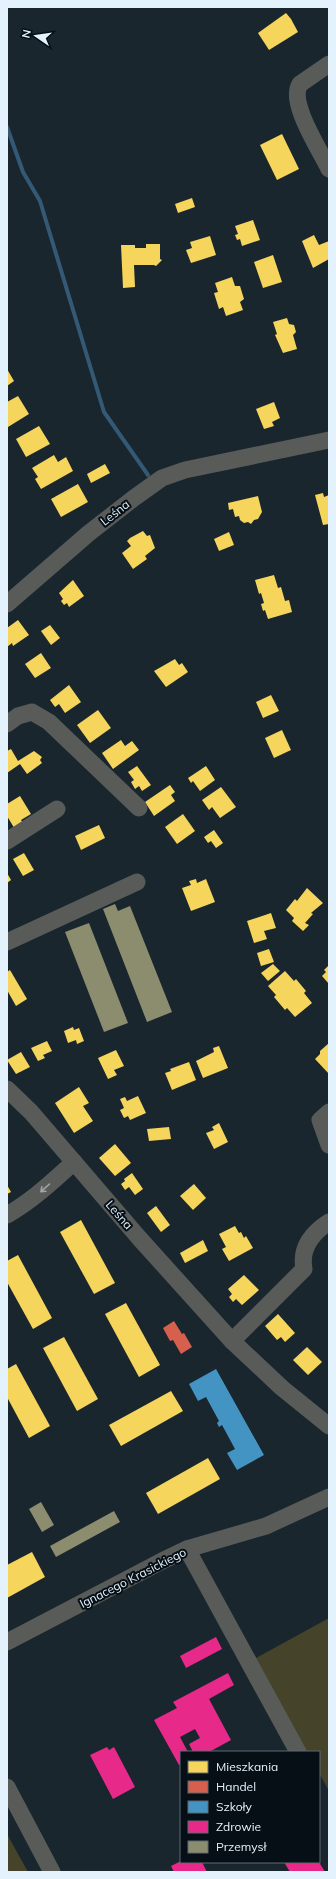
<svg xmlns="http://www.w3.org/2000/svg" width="336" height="1879" viewBox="0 0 336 1879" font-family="Mulish,sans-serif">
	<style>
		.green { fill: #45442a }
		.homes { fill: #f6d55c }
		.shops { fill: #d6604d }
		.schools { fill: #4393c3 }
		.health { fill: #e7298a }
		.industry { fill: #8c8c6e }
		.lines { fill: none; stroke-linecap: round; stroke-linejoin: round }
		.stream { stroke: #345974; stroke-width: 4 }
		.minor { stroke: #595b58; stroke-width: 17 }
		.oneway { stroke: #9ea6aa }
		.labels { text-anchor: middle; stroke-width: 4; stroke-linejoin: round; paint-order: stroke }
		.street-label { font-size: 12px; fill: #e4f2fd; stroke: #060f16 }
	</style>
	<rect width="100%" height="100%" fill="#19262e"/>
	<g class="green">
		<polygon points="329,1618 329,1791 319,1773 319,1752 307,1752 256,1658"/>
		<polygon points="7,1834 28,1872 7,1872"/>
	</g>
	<g class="homes">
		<polygon points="286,13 291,19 298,32 269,50 258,33"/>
		<polygon points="282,134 299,169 277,180 260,145"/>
		<polygon points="192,198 195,207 178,213 175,204"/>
		<polygon points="253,220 260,240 242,246 240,239 237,240 235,235 238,234 235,226"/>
		<polygon points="314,235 319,245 329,241 329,259 313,268 302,241"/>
		<polygon points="210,236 216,255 191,263 186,250 192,248 190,242"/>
		<polygon points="146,244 160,244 160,259 162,260 156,266 154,265 134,265 135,287 123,288 121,245 135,245 135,248 146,248"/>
		<polygon points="273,255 282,282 263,288 254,262"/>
		<polygon points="232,277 235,286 240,286 244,299 240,302 243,310 226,316 223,307 219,309 214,293 218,292 215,283"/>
		<polygon points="287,318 289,324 294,325 296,332 293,335 297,349 283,353 275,335 277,334 273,322"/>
		<polygon points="7,369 14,381 7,386"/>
		<polygon points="18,396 29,414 8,427 7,402"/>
		<polygon points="274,402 280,418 272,422 274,426 264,429 256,409"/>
		<polygon points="39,426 50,444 26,457 16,439"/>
		<polygon points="54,455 58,462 66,457 73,471 41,489 35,479 38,477 32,468"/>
		<polygon points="105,464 110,473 91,483 87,474"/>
		<polygon points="78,484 88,502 61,517 51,499"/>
		<polygon points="323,493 324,497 329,495 329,524 323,525 315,495"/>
		<polygon points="258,496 262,512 258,519 254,520 251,524 248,522 244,523 240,520 239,516 235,517 233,509 229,510 228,503"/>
		<polygon points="143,531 147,536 150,535 155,548 145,556 147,559 133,569 122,553 131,546 127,541 130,538"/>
		<polygon points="229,532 234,545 219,551 214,539"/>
		<polygon points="274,575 278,588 281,587 285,601 289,600 292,612 268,619 265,610 263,611 261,604 264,603 261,593 259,594 255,580"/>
		<polygon points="73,580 84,596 69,607 67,603 64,605 61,601 63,599 59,593"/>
		<polygon points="18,620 29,635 13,646 12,643 7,647 7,628"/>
		<polygon points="50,625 60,638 51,645 41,631"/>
		<polygon points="41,653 51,668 35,678 25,664"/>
		<polygon points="175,659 179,665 182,663 188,672 166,687 154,671"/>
		<polygon points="69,685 81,702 65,713 59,704 55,707 50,700"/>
		<polygon points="271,695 279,711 263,718 256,702"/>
		<polygon points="98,710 111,728 90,743 77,725"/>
		<polygon points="282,730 291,750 274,758 265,738"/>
		<polygon points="121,740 125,746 132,741 139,750 113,769 102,753"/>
		<polygon points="11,749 18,761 34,751 42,757 40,760 42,763 27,774 20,764 7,773 7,751"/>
		<polygon points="137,766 151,785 142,791 139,786 135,789 131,782 134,780 128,772"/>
		<polygon points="206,766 215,780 200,791 193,781 191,783 188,778"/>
		<polygon points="170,785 175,792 171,795 175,801 154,816 145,802"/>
		<polygon points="221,787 236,807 220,818 212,807 209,810 202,800"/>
		<polygon points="20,796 31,814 21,820 25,826 16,831 7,816 7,804"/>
		<polygon points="183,814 195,831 177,844 165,827"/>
		<polygon points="99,825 105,838 81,850 75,836"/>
		<polygon points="214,830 223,843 216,848 211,841 208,843 204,837"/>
		<polygon points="24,853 34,870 23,876 13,859"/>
		<polygon points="7,873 11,880 7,883"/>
		<polygon points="196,879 197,883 206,879 215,902 191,911 182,888 191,885 189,881"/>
		<polygon points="307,888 323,903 311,913 313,914 305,923 309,925 303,931 292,921 294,918 286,910 295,899 297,901"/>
		<polygon points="271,913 276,928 264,931 267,939 254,943 247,921"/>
		<polygon points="269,949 274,962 261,966 257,953"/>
		<polygon points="273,964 280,971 268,981 261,973"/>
		<polygon points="329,965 329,984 322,976 326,972 324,970"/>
		<polygon points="10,970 27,999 16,1006 7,990 7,972"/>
		<polygon points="285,971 294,981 296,979 306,991 304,993 312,1003 295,1017 287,1008 285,1010 274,997 276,995 268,986"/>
		<polygon points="73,1027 74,1030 79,1028 84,1041 77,1044 76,1040 68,1043 64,1031"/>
		<polygon points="47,1041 52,1051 43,1055 45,1058 38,1061 31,1048"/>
		<polygon points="329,1043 329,1074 315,1059 320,1054 320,1051"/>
		<polygon points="219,1046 228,1068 203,1078 196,1061 214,1052 213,1048"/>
		<polygon points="116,1050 124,1066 114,1070 117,1075 108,1079 98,1058"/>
		<polygon points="21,1052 30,1067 16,1074 7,1060"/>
		<polygon points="189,1062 196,1080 172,1090 165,1073 171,1071 170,1069"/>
		<polygon points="79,1087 89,1103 83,1106 93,1121 74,1133 55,1103"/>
		<polygon points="138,1096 146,1113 130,1120 128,1116 124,1118 120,1110 124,1108 120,1099 125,1097 127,1101"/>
		<polygon points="219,1123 228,1142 214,1149 206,1133 214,1130 212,1127"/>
		<polygon points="169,1127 171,1139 149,1141 147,1129"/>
		<polygon points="115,1144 131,1163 115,1176 99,1158"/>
		<polygon points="132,1173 143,1189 135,1195 129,1187 125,1190 121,1184 125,1181 124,1179"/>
		<polygon points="194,1184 206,1198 193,1210 180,1196"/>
		<polygon points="7,1185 11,1192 7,1194"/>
		<polygon points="156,1206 170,1225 161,1232 147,1213"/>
		<polygon points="81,1220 115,1283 94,1294 60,1232"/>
		<polygon points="235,1226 239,1233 241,1232 244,1238 246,1236 253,1248 229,1261 222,1249 226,1247 219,1234"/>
		<polygon points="203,1240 208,1251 185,1263 180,1253"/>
		<polygon points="18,1255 52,1318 33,1329 7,1282 7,1261"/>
		<polygon points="244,1275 259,1290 242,1305 236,1299 233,1302 229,1297 232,1294 228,1289"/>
		<polygon points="126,1303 160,1365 139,1377 105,1314"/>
		<polygon points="278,1314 295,1333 285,1342 281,1337 277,1340 265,1326"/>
		<polygon points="64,1337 98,1399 77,1411 43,1348"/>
		<polygon points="307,1347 322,1362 308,1375 293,1360"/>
		<polygon points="16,1364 50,1426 29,1438 7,1397 7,1369"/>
		<polygon points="171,1391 183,1411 121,1446 109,1425"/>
		<polygon points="208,1458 220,1479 158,1514 146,1493"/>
		<polygon points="32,1552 45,1577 7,1598 7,1565"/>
	</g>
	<polygon class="shops" points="174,1321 182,1334 184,1333 192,1347 181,1354 173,1340 170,1341 163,1328"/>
	<polygon class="schools" points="216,1369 264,1455 237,1470 227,1453 235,1449 222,1425 219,1427 217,1423 219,1421 206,1397 198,1401 189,1384"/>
	<g class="health">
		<polygon points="216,1637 222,1649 186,1668 180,1656"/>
		<polygon points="228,1673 234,1685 209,1699 231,1740 209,1752 193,1752 189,1744 200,1738 195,1729 180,1737 188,1752 181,1752 181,1764 179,1765 154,1720 177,1708 173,1702"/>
		<polygon points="107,1747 109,1750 114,1747 135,1787 113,1799 90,1755"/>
		<polygon points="181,1861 181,1862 202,1862 207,1872 174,1872 171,1866"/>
		<polygon points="284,1862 319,1862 325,1872 290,1872"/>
	</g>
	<g class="industry">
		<polygon points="115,904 118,911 130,906 172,1012 147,1022 103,909"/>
		<polygon points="89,923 128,1023 104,1032 65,932"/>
		<polygon points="41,1502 54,1525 42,1532 29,1509"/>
		<polygon points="114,1511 120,1522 56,1557 50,1546"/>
	</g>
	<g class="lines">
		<polyline class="stream" points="7,127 23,172 40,201 104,412 148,475"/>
		<g class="minor">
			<path d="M329 64 300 84C288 102 320 150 329 169"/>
			<polyline points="7,604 89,533 134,498 162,478 185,470 329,440"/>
			<polyline points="7,724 18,716 32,712 49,722 139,808"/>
			<polyline points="7,841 57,809"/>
			<polyline points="7,942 137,882"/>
			<polyline points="7,1089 31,1112 140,1239 232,1341 282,1388 329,1426"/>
			<polyline points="329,1112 320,1120 329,1145"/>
			<path d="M7 1215C32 1201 53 1181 74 1162"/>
			<path d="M232 1341 304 1269C300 1248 312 1233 329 1222"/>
			<polyline points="187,1549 298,1752"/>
			<polyline points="7,1642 162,1561 187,1549 266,1526 329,1497"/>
			<polyline points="7,1787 52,1872"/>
		</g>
	</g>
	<defs><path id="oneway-shaft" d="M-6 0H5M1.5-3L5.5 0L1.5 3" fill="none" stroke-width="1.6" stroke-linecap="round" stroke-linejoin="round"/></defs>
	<use class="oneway" href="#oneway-shaft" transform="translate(45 1188) rotate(138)"/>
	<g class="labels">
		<g class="street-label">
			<text transform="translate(115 513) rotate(-38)" y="4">Leśna</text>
			<text transform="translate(119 1215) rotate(49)" y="4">Leśna</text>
			<text transform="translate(133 1578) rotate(-27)" y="4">Ignacego Krasickiego</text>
		</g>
	</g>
	<rect width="336" height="1879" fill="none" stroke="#e4f2fd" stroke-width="16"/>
	<rect x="180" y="1751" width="140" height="112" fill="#060f16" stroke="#5f6a72"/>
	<rect x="188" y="1761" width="20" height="12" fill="#f6d55c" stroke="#5f6a72"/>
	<text x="216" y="1771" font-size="12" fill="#e4f2fd">Mieszkania</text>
	<rect x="188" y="1781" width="20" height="12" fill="#d6604d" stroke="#5f6a72"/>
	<text x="216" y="1791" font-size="12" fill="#e4f2fd">Handel</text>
	<rect x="188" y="1801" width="20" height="12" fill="#4393c3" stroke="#5f6a72"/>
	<text x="216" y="1811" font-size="12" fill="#e4f2fd">Szkoły</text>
	<rect x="188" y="1821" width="20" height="12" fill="#e7298a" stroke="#5f6a72"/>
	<text x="216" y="1831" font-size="12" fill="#e4f2fd">Zdrowie</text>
	<rect x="188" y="1841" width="20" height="12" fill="#8c8c6e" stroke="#5f6a72"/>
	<text x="216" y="1851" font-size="12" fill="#e4f2fd">Przemysł</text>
	<g transform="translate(36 36) rotate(283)" stroke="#060f16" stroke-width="3" paint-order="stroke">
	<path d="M0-3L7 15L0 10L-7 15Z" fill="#e4f2fd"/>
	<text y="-6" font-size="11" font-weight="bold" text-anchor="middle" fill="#e4f2fd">N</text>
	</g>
</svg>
